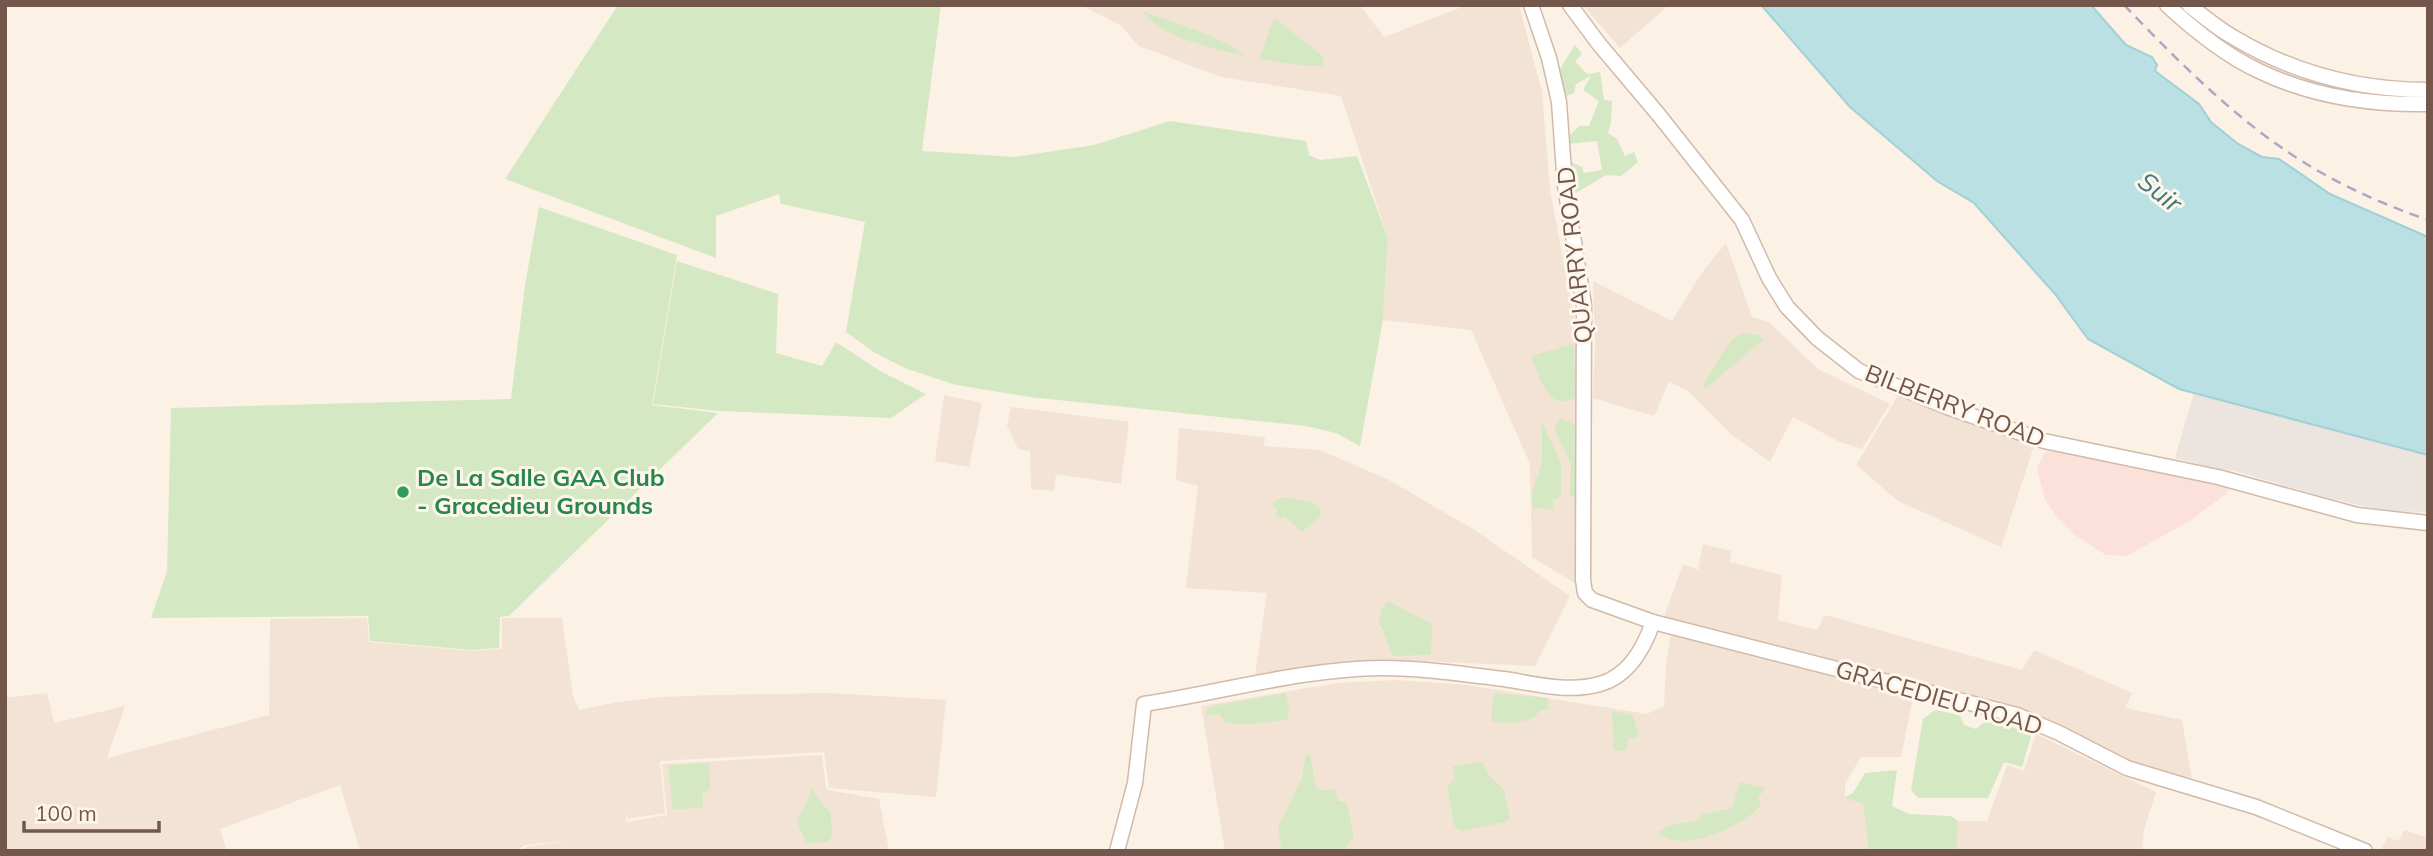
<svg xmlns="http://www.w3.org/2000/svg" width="2433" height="856" viewBox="0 0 2433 856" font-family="Mulish,sans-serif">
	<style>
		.residential { fill: #f3e3d4 }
		.commercial { fill: #fbe1d9 }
		.industrial { fill: #ebe4df }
		.green { fill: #d5e8c4 }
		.water { fill: #bae0e4; stroke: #a1d0d5; stroke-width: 2 }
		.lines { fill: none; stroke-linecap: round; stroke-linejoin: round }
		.secondary-casing { stroke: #d1baac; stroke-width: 17 }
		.secondary { stroke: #fff; stroke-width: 14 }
		.rail { stroke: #b4a4c4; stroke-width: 2.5; stroke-dasharray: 10 7; stroke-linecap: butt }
		.leisure-dot { fill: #2e9e5b; stroke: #fef6eb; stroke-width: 2.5 }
		.labels { text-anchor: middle; stroke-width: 6; stroke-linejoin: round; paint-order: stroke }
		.street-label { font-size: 24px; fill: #73574b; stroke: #fef6eb }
		.leisure-label { font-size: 24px; font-weight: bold; fill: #27864d; stroke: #fef6eb; text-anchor: start }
		.water-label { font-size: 26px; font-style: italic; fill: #43787f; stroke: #fef6eb }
	</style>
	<rect width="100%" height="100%" fill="#fbf1e5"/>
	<g class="residential">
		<polygon points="1075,5 1360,5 1384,37 1467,5 1519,5 1542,92 1550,190 1576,328 1579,363 1576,584 1532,557 1530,464 1471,330 1383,320 1388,238 1341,96 1221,77 1139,46 1120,25 1085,7"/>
		<polygon points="1583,5 1669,5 1620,48"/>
		<polygon points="1726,243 1752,317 1769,322 1818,369 1890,404 1862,449 1840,442 1793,417 1770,462 1732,435 1687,390 1669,382 1654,416 1593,398 1595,344 1593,281 1672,321 1700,275"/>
		<polygon points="1899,394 2035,443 2001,547 1898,501 1856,465"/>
		<polygon points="944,395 982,403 969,467 935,461"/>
		<polygon points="1011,407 1129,422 1121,484 1056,474 1054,491 1031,489 1030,451 1018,449 1007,426"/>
		<polygon points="1179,428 1265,437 1264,446 1320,450 1389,480 1473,529 1570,596 1535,666 1394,660 1331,663 1255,675 1267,593 1186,588 1198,486 1176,480"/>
		<polygon points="1703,544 1731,551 1730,562 1782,575 1778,620 1817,630 1825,615 2022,670 2034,650 2132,693 2125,708 2182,720 2192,778 2124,764 2021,713 1664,617 1683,564 1698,570"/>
		<polygon points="367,618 369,642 473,651 502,649 502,618 562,618 573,696 579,710 618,702 663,697 715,695 829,693 946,700 936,797 829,788 824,752 660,761 665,813 628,819 625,812 627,822 667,815 662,764 822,755 826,787 828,790 879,799 889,851 519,851 526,847 567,841 525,845 516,851 360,851 340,785 220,829 227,851 5,851 5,698 47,693 54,723 125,706 107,758 269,715 270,619"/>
		<polygon points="1671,634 1913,698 1901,757 1861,757 1845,784 1845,798 1863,804 1869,851 1225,851 1201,706 1337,683 1396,680 1467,685 1647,714 1664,706 1666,667"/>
		<polygon points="2036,734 2156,792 2144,830 2142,851 1957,851 1958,821 1987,821 2007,765 2024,771"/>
		<polygon points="2404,830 2428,838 2428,851 2381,851 2387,837 2399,841"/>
	</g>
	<polygon class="commercial" points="2054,447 2231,485 2226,494 2191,520 2127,556 2106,555 2075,535 2057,517 2045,500 2037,468 2045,452"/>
	<polygon class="industrial" points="2194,393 2428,455 2428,512 2384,511 2321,496 2235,471 2215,468 2175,458"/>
	<g class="green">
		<polygon points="618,5 941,5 922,151 1015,157 1094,145 1170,121 1306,141 1309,155 1320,160 1357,156 1388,238 1383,320 1360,446 1336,433 1306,426 1030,397 956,385 905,368 875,353 846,332 865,222 781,204 779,194 716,216 716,258 505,179"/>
		<path d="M1142 11C1173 23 1223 36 1245 56 1210 47 1166 40 1142 11Z"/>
		<polygon points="1274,18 1324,57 1322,66 1304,66 1259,59"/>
		<polygon points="1575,45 1582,54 1575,61 1587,74 1600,72 1604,100 1612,101 1611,122 1608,133 1617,139 1625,156 1634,152 1638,162 1621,176 1606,175 1574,194 1571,162 1582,167 1584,173 1602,170 1597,141 1568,144 1568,137 1579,126 1589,126 1599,101 1583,90 1591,76 1576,84 1574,93 1565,97 1560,69"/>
		<polygon points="539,207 677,255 652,405 718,413 509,616 500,617 499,648 472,650 370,641 368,616 151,618 167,571 171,408 511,399 525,285"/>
		<polygon points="677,261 778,294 776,353 822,366 836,342 880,371 926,394 891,418 719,411 653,404"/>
		<path d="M1742 333 1758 335 1764 339 1705 389 1704 383C1715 369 1727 339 1742 333Z"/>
		<path d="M1574 344 1576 397C1549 415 1539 375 1531 356Z"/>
		<polygon points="1560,419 1576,425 1576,499 1570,495 1571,464 1554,429"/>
		<polygon points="1542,422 1561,463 1561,494 1559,497 1553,500 1553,509 1533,508 1532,494 1542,461"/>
		<polygon points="1283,497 1313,503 1321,510 1320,516 1302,532 1284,516 1281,519 1275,514 1278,510 1271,504"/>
		<polygon points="1388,601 1432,624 1431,655 1392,656 1382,627 1378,625 1382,608"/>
		<polygon points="1286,693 1289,710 1287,720 1251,724 1226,723 1219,714 1207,716 1206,711 1212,706"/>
		<path d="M1494 693 1548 698 1549 709C1533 711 1541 715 1530 719 1519 723 1502 724 1491 721Z"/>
		<polygon points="1935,710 1960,715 1964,725 1976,729 1987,720 2032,733 2022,767 2004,762 1988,798 1918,798 1911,790 1923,719"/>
		<polygon points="1612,711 1633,715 1638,734 1636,739 1629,737 1625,751 1614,750"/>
		<polygon points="1310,754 1316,788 1325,791 1335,789 1338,801 1344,802 1348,807 1354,840 1350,841 1346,850 1282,851 1278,827 1302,778 1306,755"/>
		<polygon points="1483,762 1488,775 1504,790 1510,819 1505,822 1461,831 1454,825 1447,785 1455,779 1452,766"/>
		<polygon points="709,763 710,787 708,791 702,793 703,807 673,810 668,765"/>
		<polygon points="1897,770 1892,806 1909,814 1951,816 1958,821 1957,851 1869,851 1863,804 1844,798 1853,793 1865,773"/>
		<path d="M1740 782 1765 788 1758 798 1761 804C1747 826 1678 856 1658 832L1667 826 1701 819 1700 815 1732 808Z"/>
		<polygon points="811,789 831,814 832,837 827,842 806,843 797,821 809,797"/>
	</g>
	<polygon class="water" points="1761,5 2091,5 2126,45 2152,57 2157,65 2155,71 2199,104 2211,122 2238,144 2262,157 2279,159 2330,194 2428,237 2428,455 2179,389 2088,339 2055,294 1974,203 1937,181 1850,107"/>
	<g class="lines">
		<defs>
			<g id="secondary">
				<polyline points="1531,5 1549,58 1559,102 1565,186 1584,305 1583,580 1585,593 1592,600 1653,622 2017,715 2059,733 2127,768 2256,807 2365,851"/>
				<polyline points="1570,5 1599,44 1658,114 1742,220 1769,278 1787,307 1817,338 1859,371 1947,407 2044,441 2218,477 2357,515 2428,523"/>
				<path d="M2167 5C2194 30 2225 55 2259 71 2311 96 2371 105 2428 104"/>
				<path d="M2189 5C2203 16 2217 28 2233 37 2293 73 2358 90 2428 90"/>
				<path d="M1117 851 1135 783 1144 704C1223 692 1301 669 1382 668 1423 668 1463 674 1504 679 1535 684 1569 693 1600 684 1629 676 1644 648 1653 622"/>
			</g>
		</defs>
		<use href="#secondary" class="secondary-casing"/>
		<use href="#secondary" class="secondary"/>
		<path class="rail" d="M2124 5C2177 60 2232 116 2297 158 2337 184 2382 204 2428 220"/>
	</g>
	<circle class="leisure-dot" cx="403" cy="492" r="7"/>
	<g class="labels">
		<g class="street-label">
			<text transform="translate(1575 255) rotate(-96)" y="8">QUARRY ROAD</text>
			<text transform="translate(1955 406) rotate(21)" y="8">BILBERRY ROAD</text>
			<text transform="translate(1939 698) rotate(16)" y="8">GRACEDIEU ROAD</text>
		</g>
		<g class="leisure-label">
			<text x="417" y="486">De La Salle GAA Club<tspan x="417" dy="28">- Gracedieu Grounds</tspan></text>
		</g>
		<g class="water-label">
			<text transform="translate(2160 192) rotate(38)" y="9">Suir</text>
		</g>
	</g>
	<rect width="2433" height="856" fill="none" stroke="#73574b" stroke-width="14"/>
	<path d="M24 821v10h135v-10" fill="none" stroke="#73574b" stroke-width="3.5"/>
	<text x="35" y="821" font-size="21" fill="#73574b" stroke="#fef6eb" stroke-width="5" paint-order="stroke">100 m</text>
</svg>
